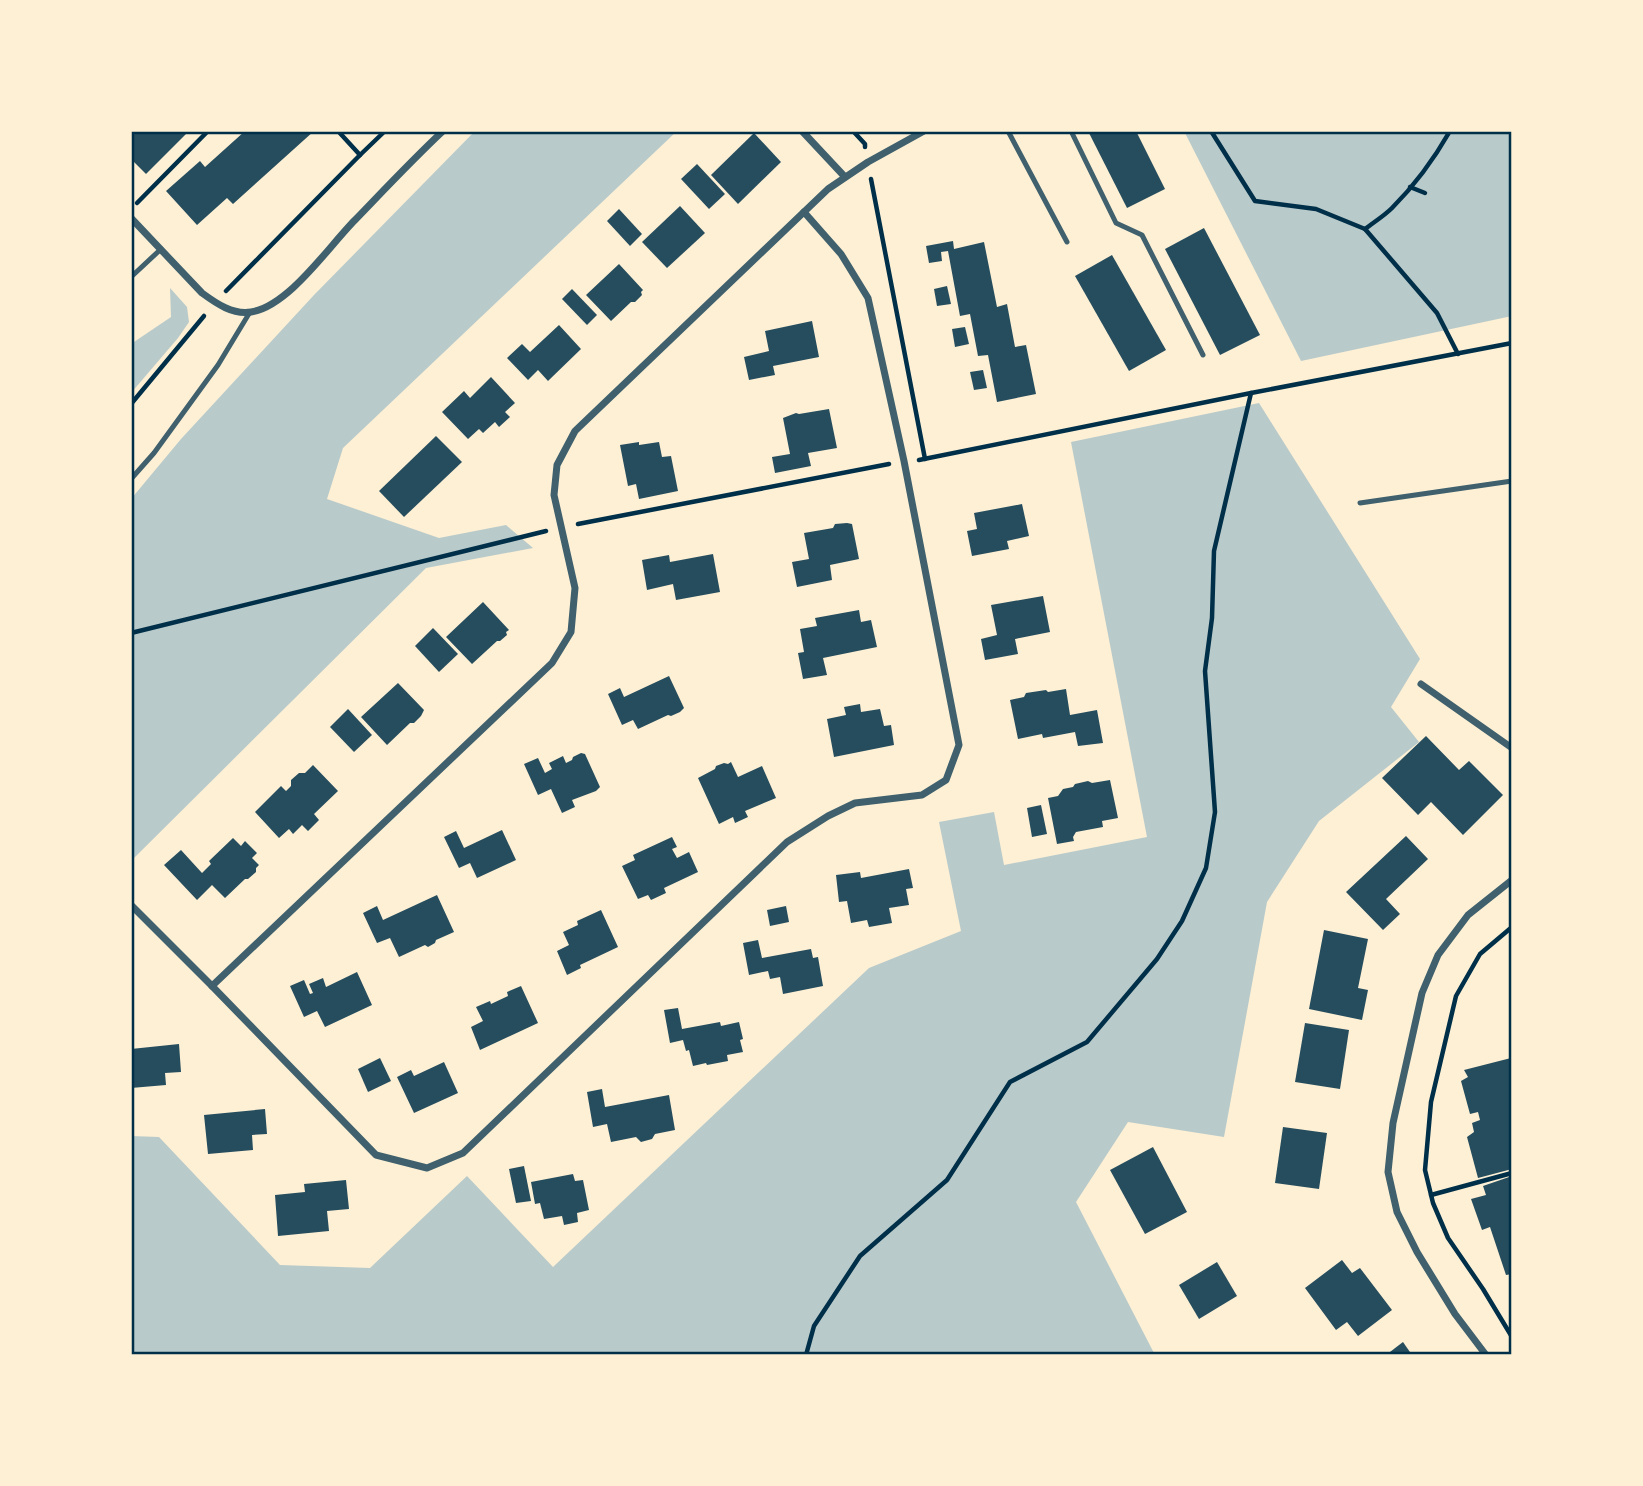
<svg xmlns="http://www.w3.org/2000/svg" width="1643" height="1486" viewBox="0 0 1643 1486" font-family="'Nunito Sans',sans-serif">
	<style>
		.green { fill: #b9caca }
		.building { fill: #264d5e }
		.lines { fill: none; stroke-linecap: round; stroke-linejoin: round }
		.path { stroke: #003049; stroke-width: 4.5 }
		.service { stroke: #3f606c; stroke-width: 5 }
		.minor { stroke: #3f606c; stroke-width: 7 }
		.neatline { fill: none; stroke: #003049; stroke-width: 2.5 }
	</style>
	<rect width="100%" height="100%" fill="#fdf0d5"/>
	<g class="green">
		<polygon points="475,131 677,131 343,448 327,499 439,538 506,525 533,548 426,568 131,861 131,499 181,439 314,295"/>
		<polygon points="1184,131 1512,131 1512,316 1301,361"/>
		<polygon points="170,288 187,307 189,322 178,338 131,393 131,344 171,317"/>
		<polygon points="1259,403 1420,659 1391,707 1419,742 1319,821 1267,902 1224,1137 1128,1122 1076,1202 1155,1355 131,1355 131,1136 159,1137 280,1265 370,1268 467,1176 553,1267 869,968 961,931 939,822 994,812 1004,865 1147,837 1071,442"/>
	</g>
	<g class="building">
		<polygon points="131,131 189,131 146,174 131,159"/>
		<polygon points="245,131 314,131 233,204 227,198 197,225 166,191 200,161 205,167"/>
		<polygon points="1088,131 1136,131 1165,189 1127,208"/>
		<polygon points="754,133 781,162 738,204 711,175"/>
		<polygon points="697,164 725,194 709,209 681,179"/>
		<polygon points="680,206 705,233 667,268 642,242"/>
		<polygon points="619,209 642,234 630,246 607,221"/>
		<polygon points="1204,228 1260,335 1220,355 1165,249"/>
		<polygon points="953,241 954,249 984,242 997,307 1007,304 1015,347 1026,345 1036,394 997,402 988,355 978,356 970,314 960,316 948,251 941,252 942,261 929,263 926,246"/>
		<polygon points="1112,255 1166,350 1129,371 1075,276"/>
		<polygon points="619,264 643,290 641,292 642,295 635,302 631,302 611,321 586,295"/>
		<polygon points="947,286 951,304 937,306 934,289"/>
		<polygon points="572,289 597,315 587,325 562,299"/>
		<polygon points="812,321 819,357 773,366 775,375 749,380 744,357 769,351 765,331"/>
		<polygon points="559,325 581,349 548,381 538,370 528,380 507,358 522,344 530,352"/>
		<polygon points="965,327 969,344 955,347 952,329"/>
		<polygon points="983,370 987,388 974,390 970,372"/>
		<polygon points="491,377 515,403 505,412 510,417 499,427 495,422 483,433 479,429 468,439 442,412 464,391 470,398"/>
		<polygon points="829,409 837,448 808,453 811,466 775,473 772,457 790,454 783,418 796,413 799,414"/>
		<polygon points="436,436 462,462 404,517 379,491"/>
		<polygon points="639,442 639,445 659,442 662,457 671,456 678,491 639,499 636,484 628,486 620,445"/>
		<polygon points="1022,504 1029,536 1007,541 1009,549 972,556 967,531 977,529 974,513"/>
		<polygon points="847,523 852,524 859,559 830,565 832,580 797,587 792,562 809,559 804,533 833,528 835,524"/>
		<polygon points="713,554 720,592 676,600 673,584 647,590 642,560 669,555 670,562"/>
		<polygon points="1043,596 1050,632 1015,639 1018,654 985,660 981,639 997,635 991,605"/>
		<polygon points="483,602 509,630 506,632 507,635 500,641 497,641 472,664 446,637"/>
		<polygon points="859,610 861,622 871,620 877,647 823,658 827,675 803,679 798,653 804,652 800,629 817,626 815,618"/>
		<polygon points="433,628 458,654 439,672 415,646"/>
		<polygon points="669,676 684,708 680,712 671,716 668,715 638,729 633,720 622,725 608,694 620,688 624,697"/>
		<polygon points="398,683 424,710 421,716 414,723 410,723 387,745 361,717"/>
		<polygon points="1066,689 1070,715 1097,710 1103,743 1078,746 1075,732 1043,738 1042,734 1018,739 1010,700 1024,697 1026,693 1046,690 1048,692"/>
		<polygon points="860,704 861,712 880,709 884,726 891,725 894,745 834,757 827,719 846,715 844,707"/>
		<polygon points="348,709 372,735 354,752 330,727"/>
		<polygon points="1426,736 1459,770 1469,761 1503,795 1463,835 1431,802 1418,815 1382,778"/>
		<polygon points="581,753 585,754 600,787 596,791 572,800 575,807 562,813 551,789 538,795 524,764 538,758 545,773 552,769 549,763 563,756 566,763 572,760 573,757"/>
		<polygon points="731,762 738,777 762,766 776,798 745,811 748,817 735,823 733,817 719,824 698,778 715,769 716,766 724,763 728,764"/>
		<polygon points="313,765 338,791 314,814 319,820 308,831 302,825 293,834 289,829 279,838 255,812 281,786 286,791 291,786 291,780 299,773 305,773"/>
		<polygon points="1110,780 1118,818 1102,821 1103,827 1076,832 1073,837 1074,841 1057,844 1048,798 1058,796 1063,789 1073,787 1075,784 1088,781 1092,783"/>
		<polygon points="1041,805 1047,834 1032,837 1027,808"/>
		<polygon points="502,830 516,860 477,878 470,863 459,868 444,837 456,831 464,848"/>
		<polygon points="1406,836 1428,859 1386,899 1400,914 1383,930 1346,892"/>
		<polygon points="672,837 677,847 672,849 677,858 689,852 698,872 664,888 666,893 651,900 648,895 638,899 622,866 635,860 633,855"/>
		<polygon points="233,838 241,846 245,841 257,853 252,858 259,865 256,868 256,872 248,879 245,879 225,898 212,885 197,900 164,865 181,850 202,873 211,864 209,861"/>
		<polygon points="909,869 913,888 906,889 909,905 889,908 892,923 869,927 867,920 851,923 847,901 839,902 836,875 860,872 861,878"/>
		<polygon points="437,895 454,932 436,940 435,943 428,947 425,945 399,957 390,938 377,943 363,913 377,906 383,920"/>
		<polygon points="786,906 789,922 770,926 767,910"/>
		<polygon points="601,910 618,947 580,965 581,968 567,975 557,951 569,945 563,932 578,925 577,921"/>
		<polygon points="1324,930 1368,939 1358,988 1368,990 1362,1020 1309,1009"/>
		<polygon points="758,940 762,958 811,949 813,958 818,957 823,986 783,994 780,977 770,979 768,971 749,975 743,943"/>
		<polygon points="357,972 372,1005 325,1027 317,1011 304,1017 290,986 304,980 310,994 313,993 309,984 323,978 326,987"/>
		<polygon points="521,986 538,1023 480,1050 471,1027 483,1021 476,1007 490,1001 491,1004 508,996 507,992"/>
		<polygon points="678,1008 682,1029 720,1022 721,1026 739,1022 743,1039 740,1040 743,1052 727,1055 728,1061 707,1065 706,1063 693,1066 689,1050 686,1051 683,1040 670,1043 664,1010"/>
		<polygon points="1305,1023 1349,1030 1340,1089 1295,1082"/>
		<polygon points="179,1044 181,1072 165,1073 166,1085 131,1088 131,1049"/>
		<polygon points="380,1058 391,1081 368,1092 358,1069"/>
		<polygon points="1511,1058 1512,1169 1478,1178 1467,1137 1474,1132 1472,1123 1480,1120 1478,1112 1470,1114 1461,1081 1468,1077 1464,1070"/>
		<polygon points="444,1062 458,1093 414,1113 397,1077 411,1070 414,1076"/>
		<polygon points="602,1089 605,1107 669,1095 675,1130 655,1134 652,1139 641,1142 636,1137 611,1142 607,1124 593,1127 587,1092"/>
		<polygon points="265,1109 267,1134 252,1135 253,1150 208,1154 204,1115"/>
		<polygon points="1283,1127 1327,1133 1319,1189 1275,1183"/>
		<polygon points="1153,1147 1187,1212 1145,1234 1110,1170"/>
		<polygon points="524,1166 531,1201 516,1203 509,1169"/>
		<polygon points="573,1174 575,1181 583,1180 589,1210 577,1213 578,1222 564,1225 562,1216 544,1219 540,1203 535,1204 531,1182"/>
		<polygon points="1512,1176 1512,1274 1506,1275 1490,1227 1482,1230 1471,1199 1486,1195 1483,1186"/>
		<polygon points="346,1180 349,1209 327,1211 329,1231 278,1236 275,1195 305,1192 304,1184"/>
		<polygon points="1342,1260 1352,1273 1360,1268 1392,1310 1358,1336 1347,1322 1336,1330 1305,1288"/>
		<polygon points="1217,1262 1237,1296 1199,1319 1179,1285"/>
		<polygon points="1403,1342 1412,1355 1386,1355"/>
	</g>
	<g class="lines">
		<g class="path">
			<polyline points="338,131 360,155"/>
			<polyline points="853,131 865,144 865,147"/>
			<polyline points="1211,131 1255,201 1316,209 1365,229 1437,313 1458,354"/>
			<polyline points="871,179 925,459"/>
			<polyline points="1410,187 1425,193"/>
			<polyline points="137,203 208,131"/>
			<path d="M1365 229C1374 222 1384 216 1392 208 1415 185 1434 159 1450 131"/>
			<polyline points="226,291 360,155 385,131"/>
			<polyline points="131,404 204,316"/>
			<polyline points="919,460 1251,393 1512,343"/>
			<polyline points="578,524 889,464"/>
			<polyline points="131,633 546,531"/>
			<polyline points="1512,927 1480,954 1456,996 1431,1102 1425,1170 1433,1203 1448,1238 1483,1289 1512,1337"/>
			<polyline points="1431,1195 1512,1173"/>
			<polyline points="806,1355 814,1326 860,1256 947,1180 1010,1082 1087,1042 1157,959 1182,921 1206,868 1215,812 1205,671 1212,618 1214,551 1251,393"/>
		</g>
		<g class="service">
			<polyline points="1008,131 1067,242"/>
			<polyline points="1071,131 1116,223 1142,235 1203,355"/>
			<polyline points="131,277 161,249"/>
			<polyline points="131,479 154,453 218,365 250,312"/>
			<polyline points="1360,503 1512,481"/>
		</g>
		<g class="minor">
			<polyline points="802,131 845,177"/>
			<path d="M131 218 202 293C217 304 233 315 251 312 289 306 329 246 355 220 384 190 413 159 443 131"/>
			<polyline points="1421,684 1512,748"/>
			<polyline points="131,905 212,986 376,1155 427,1168 463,1153 787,842 828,816 855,803 922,795 946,780 959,745 904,461 868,298 841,254 804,212"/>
			<polyline points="212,986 552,663 571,632 575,588 554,495 557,465 575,431 828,189 868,162 924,131"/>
			<polyline points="1486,1355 1455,1314 1417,1252 1397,1212 1388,1172 1393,1123 1422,993 1438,955 1468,915 1512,880"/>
		</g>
	</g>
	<rect width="1643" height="1486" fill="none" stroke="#fdf0d5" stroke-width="266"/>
	<rect x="133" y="133" width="1377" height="1220" class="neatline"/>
</svg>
